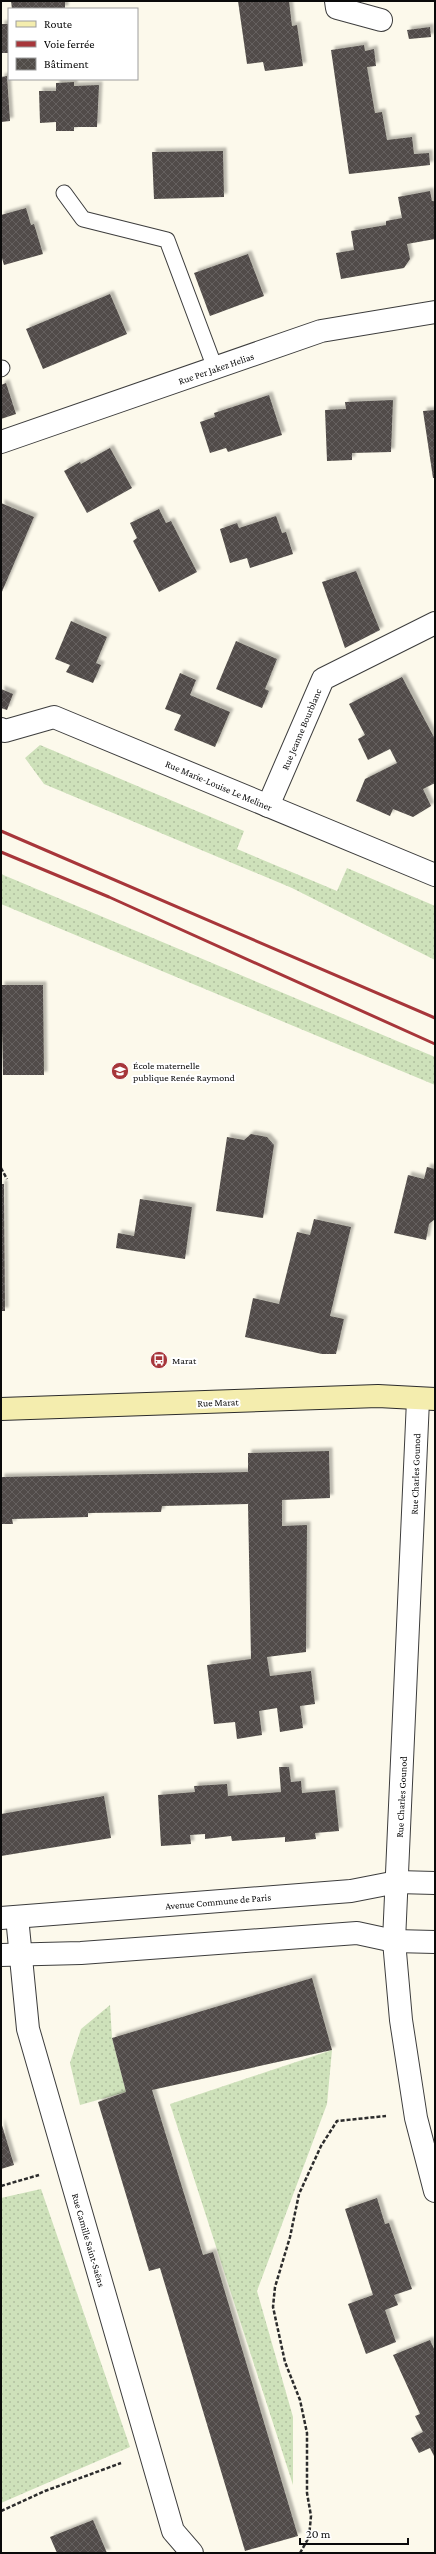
<svg xmlns="http://www.w3.org/2000/svg" width="436" height="2554" viewBox="0 0 436 2554" font-family="'Crimson Pro',serif">
	<style>
		.grass { fill: url(#grass-dots) }
		.building { fill: url(#building-cross-hatch); filter: url(#shadow) }
		.lines { fill: none; stroke-linecap: round; stroke-linejoin: round }
		.service-casing { stroke: #3d3d3d; stroke-width: 17 }
		.minor-casing { stroke: #3d3d3d; stroke-width: 24 }
		.secondary-casing { stroke: #2c2c2c; stroke-width: 24 }
		.path { stroke: #2c2c2c; stroke-width: 2.5; stroke-dasharray: 4 2; stroke-linecap: butt }
		.service { stroke: #fff; stroke-width: 15 }
		.minor { stroke: #fff; stroke-width: 22 }
		.secondary { stroke: #f4edae; stroke-width: 22 }
		.rail { stroke: #a7363a; stroke-width: 3 }
		.labels { text-anchor: middle; stroke-width: 4; stroke-linejoin: round; paint-order: stroke }
		.street-label { font-size: 10px; fill: #0a0a0a; stroke: #fff }
		.poi-label { font-size: 10px; fill: #0a0a0a; stroke: #fff; text-anchor: start }
	</style>
	<defs>
		<pattern id="grass-dots" width="8" height="8" patternUnits="userSpaceOnUse"><rect width="8" height="8" fill="#cee1ba"/><path d="M2 2h.1M6 6h.1" fill="none" stroke="#b0c09f" stroke-width="1.8" stroke-linecap="round"/></pattern>
		<pattern id="building-cross-hatch" width="8" height="8" patternUnits="userSpaceOnUse"><rect width="8" height="8" fill="#514c48"/><path d="M0 0l8 8M0 8l8-8" fill="none" stroke="#65615e"/></pattern>
		<filter id="shadow"><feDropShadow dx="3.5" dy="-3.5" stdDeviation="1" flood-color="#0004"/></filter>
	</defs>
	<rect width="100%" height="100%" fill="#fcf9eb"/>
	<g class="grass">
		<polygon points="40,745 244,831 237,849 337,891 347,868 435,906 435,960 292,888 44,784 25,758"/>
		<polygon points="1,874 435,1057 435,1085 1,904"/>
		<polygon points="110,2005 112,2038 126,2092 80,2105 70,2063 81,2029"/>
		<polygon points="332,2050 327,2104 257,2291 293,2417 293,2485 170,2104"/>
		<polygon points="41,2189 130,2447 1,2503 1,2198"/>
	</g>
	<g class="building">
		<polygon points="11,1 65,1 65,9 12,9"/>
		<polygon points="238,1 289,1 292,26 297,25 303,66 265,71 263,62 247,64"/>
		<rect x="1" y="24" width="8" height="29"/>
		<polygon points="430,27 431,37 409,39 407,30"/>
		<polygon points="364,45 365,51 374,49 376,66 367,67 375,113 382,112 387,140 412,137 414,154 429,153 430,165 349,174 331,50"/>
		<polygon points="7,76 10,121 1,122 1,77"/>
		<polygon points="74,82 74,86 99,85 97,127 74,127 74,131 56,131 56,122 40,123 39,91 56,91 56,83"/>
		<polygon points="223,151 224,197 154,199 152,152"/>
		<polygon points="430,191 432,201 435,201 435,239 407,244 410,259 404,268 341,279 336,253 354,250 351,231 386,225 386,221 402,218 398,197"/>
		<polygon points="26,208 31,225 34,224 43,254 4,265 1,255 1,215"/>
		<polygon points="248,254 264,296 210,316 194,273"/>
		<polygon points="110,294 127,334 43,369 26,329"/>
		<polygon points="6,383 16,414 1,419 1,385"/>
		<polygon points="269,395 282,435 228,452 226,448 210,453 200,422 215,417 214,413"/>
		<polygon points="393,400 391,452 352,453 352,460 327,461 325,410 346,409 345,402"/>
		<polygon points="435,410 435,478 433,478 423,411"/>
		<polygon points="110,448 132,488 87,513 64,471 80,462 81,464"/>
		<polygon points="1,503 34,517 1,594"/>
		<polygon points="159,509 166,523 171,521 197,572 159,592 133,541 137,538 130,523"/>
		<polygon points="276,516 282,533 286,532 293,554 250,568 247,558 230,563 220,529 237,523 239,528"/>
		<polygon points="356,571 380,630 345,648 322,582"/>
		<polygon points="71,621 107,637 96,663 101,665 93,683 66,672 70,665 55,659"/>
		<polygon points="236,641 277,659 265,689 269,691 262,708 216,689"/>
		<polygon points="180,673 196,680 190,695 230,712 215,747 174,730 181,715 165,709"/>
		<polygon points="402,677 435,739 435,783 423,789 431,806 413,817 393,809 390,816 356,801 365,779 397,763 390,749 368,760 358,739 365,735 349,704"/>
		<polygon points="1,689 13,694 7,710 1,708"/>
		<polygon points="1,985 43,985 44,1075 3,1075"/>
		<polygon points="251,1134 267,1137 274,1145 263,1218 216,1211 227,1137 244,1140"/>
		<polygon points="427,1167 435,1169 435,1219 429,1224 426,1240 394,1233 408,1175 424,1179"/>
		<polygon points="1,1184 4,1184 5,1311 1,1311"/>
		<polygon points="140,1199 192,1207 185,1259 116,1248 118,1233 134,1236"/>
		<polygon points="314,1219 351,1227 330,1316 344,1319 336,1354 322,1354 245,1337 253,1298 279,1304 297,1232 310,1235"/>
		<polygon points="329,1451 330,1498 282,1500 282,1526 307,1525 306,1652 267,1657 270,1676 311,1671 315,1704 300,1706 303,1728 280,1732 277,1708 259,1711 262,1735 237,1739 235,1722 214,1724 207,1665 251,1659 248,1504 162,1506 161,1512 88,1513 88,1517 12,1519 13,1524 1,1524 1,1477 248,1472 248,1453"/>
		<polygon points="279,1767 289,1767 291,1782 301,1781 302,1793 335,1790 339,1831 315,1833 316,1839 285,1842 285,1837 232,1841 231,1836 205,1839 205,1834 190,1835 191,1844 161,1846 158,1795 195,1792 194,1786 227,1784 228,1796 281,1792"/>
		<polygon points="104,1796 111,1838 1,1856 1,1814"/>
		<polygon points="312,1978 332,2050 152,2090 203,2255 213,2252 298,2536 245,2551 160,2268 149,2271 98,2102 126,2092 112,2038"/>
		<polygon points="1,2122 14,2165 1,2169"/>
		<polygon points="377,2198 385,2224 389,2223 412,2289 394,2295 398,2305 385,2310 396,2342 366,2354 348,2304 373,2295 345,2209"/>
		<polygon points="430,2340 435,2351 435,2458 430,2448 419,2453 411,2438 423,2432 415,2416 420,2414 393,2355"/>
		<polygon points="93,2520 107,2553 57,2553 50,2537"/>
	</g>
	<g class="lines">
		<defs>
			<g id="service">
				<polyline points="64,193 83,219 167,240 215,368"/>
				<polyline points="1,369 2,368"/>
			</g>
			<g id="minor">
				<polyline points="336,1 337,8 381,20"/>
				<polyline points="1,442 321,331 435,312"/>
				<polyline points="1,729 5,731 54,717 435,875"/>
				<polyline points="268,806 323,679 435,623"/>
				<polyline points="418,1400 394,1941 401,2020 416,2118 435,2191"/>
				<polyline points="17,1917 28,2029 173,2531 192,2553"/>
				<polyline points="1,1918 351,1891 397,1882 435,1883"/>
				<polyline points="1,1955 81,1953 357,1933 394,1941 435,1942"/>
			</g>
			<polyline id="secondary" points="1,1409 378,1396 435,1399"/>
		</defs>
		<use href="#service" class="service-casing"/>
		<use href="#minor" class="minor-casing"/>
		<use href="#secondary" class="secondary-casing"/>
		<g class="path">
			<polyline points="1,1168 7,1179"/>
			<polyline points="1,2186 39,2175"/>
			<polyline points="1,2511 45,2491 121,2463"/>
			<polyline points="300,2553 309,2537 311,2516 307,2493 307,2433 300,2400 285,2362 273,2307 275,2287 290,2237 299,2194 321,2146 337,2121 386,2116"/>
		</g>
		<use href="#service" class="service"/>
		<use href="#minor" class="minor"/>
		<use href="#secondary" class="secondary"/>
		<g class="rail">
			<polyline points="1,831 435,1018"/>
			<polyline points="1,852 109,897 435,1044"/>
		</g>
	</g>
	<defs>
		<symbol id="school-disc" viewBox="-11 -11 22 22"><circle r="9.5" fill="#a7363a" stroke="#fff"/><path d="M0-5L7-2L0 1L-7-2ZM-4 1L0 2.5L4 1V4Q0 6-4 4Z" fill="#fff"/></symbol>
		<symbol id="bus-disc" viewBox="-11 -11 22 22"><circle r="9.5" fill="#a7363a" stroke="#fff"/><path d="M-5-6H5V4H4V6H2V4H-2V6H-4V4H-5ZM-3.5-4V0h7V-4ZM-3.5 1.2v1.5H-2V1.2ZM2 1.2v1.5H3.5V1.2Z" fill="#fff"/></symbol>
	</defs>
	<g fill-rule="evenodd">
		<use href="#school-disc" x="110" y="1061" width="20" height="20"/>
		<use href="#bus-disc" x="149" y="1350" width="20" height="20"/>
	</g>
	<g class="labels">
		<g class="street-label">
			<text transform="translate(216 368) rotate(-19)" y="4">Rue Per Jakez Helias</text>
			<text transform="translate(301 729) rotate(-67)" y="4">Rue Jeanne Bourblanc</text>
			<text transform="translate(219 785) rotate(23)" y="4">Rue Marie-Louise Le Meliner</text>
			<text transform="translate(218 1402) rotate(-2)" y="4">Rue Marat</text>
			<text transform="translate(415 1474) rotate(-88)" y="4">Rue Charles Gounod</text>
			<text transform="translate(401 1797) rotate(-87)" y="4">Rue Charles Gounod</text>
			<text transform="translate(218 1901) rotate(-5)" y="4">Avenue Commune de Paris</text>
			<text transform="translate(89 2240) rotate(74)" y="4">Rue Camille Saint-Saëns</text>
		</g>
		<g class="poi-label">
			<text x="133" y="1069">École maternelle<tspan x="133" dy="12">publique Renée Raymond</tspan></text>
			<text x="172" y="1364">Marat</text>
		</g>
	</g>
	<rect width="436" height="2554" fill="none" stroke="#0a0a0a" stroke-width="4"/>
	<rect x="8" y="8" width="130" height="72" fill="#ffffff" stroke="#9d9d9d"/>
	<rect x="16" y="21" width="20" height="6" fill="#f4edae" stroke="#9d9d9d"/>
	<text x="44" y="28" font-size="12" fill="#0a0a0a">Route</text>
	<rect x="16" y="41" width="20" height="6" fill="#a7363a" stroke="#9d9d9d"/>
	<text x="44" y="48" font-size="12" fill="#0a0a0a">Voie ferrée</text>
	<rect x="16" y="58" width="20" height="12" fill="url(#building-cross-hatch)" stroke="#9d9d9d"/>
	<text x="44" y="68" font-size="12" fill="#0a0a0a">Bâtiment</text>
	<path d="M300 2538v6h108v-6" fill="none" stroke="#0a0a0a" stroke-width="2"/>
	<text x="306" y="2538" font-size="12" fill="#0a0a0a" stroke="#ffffff" stroke-width="3" paint-order="stroke">20 m</text>
</svg>
